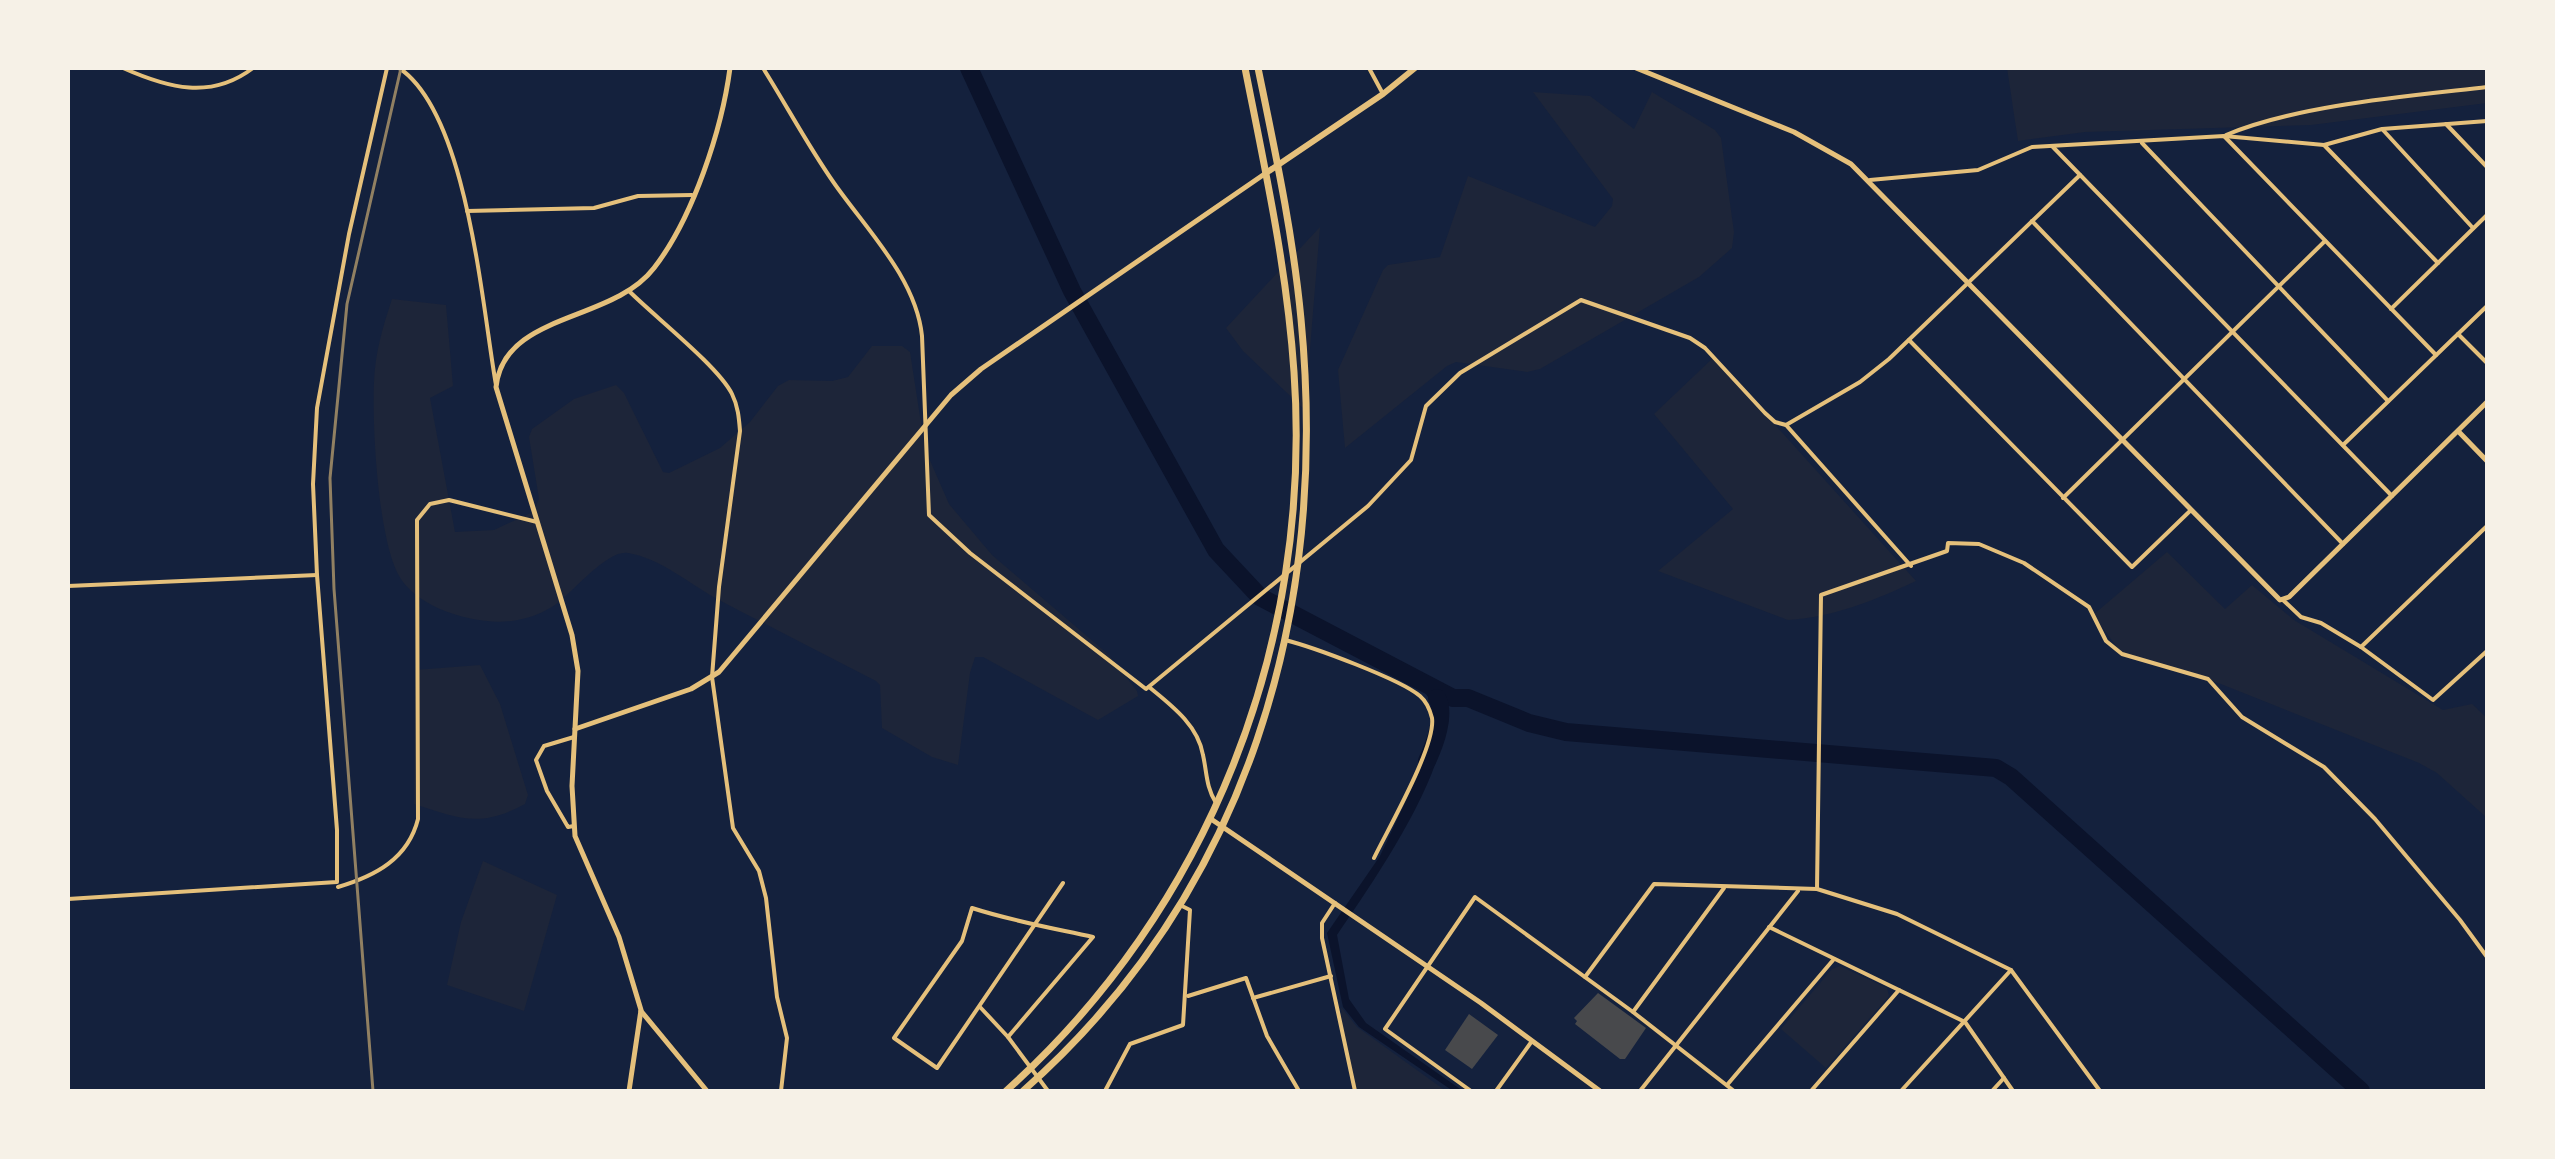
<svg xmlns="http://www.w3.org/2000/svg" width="2555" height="1159" viewBox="0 0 2555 1159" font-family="'Libre Baskerville',serif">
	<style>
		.green { fill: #1d2539 }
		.water { fill: #0b132b }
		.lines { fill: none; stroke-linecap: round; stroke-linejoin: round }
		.river { stroke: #0b132b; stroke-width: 18 }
		.building { fill: #48494c }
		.minor { stroke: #e5c07b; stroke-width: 4 }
		.tertiary { stroke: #e5c07b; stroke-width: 5 }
		.secondary { stroke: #e5c07b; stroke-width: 6 }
		.trunk { stroke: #e5c07b; stroke-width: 7 }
		.rail { stroke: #918062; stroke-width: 3 }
	</style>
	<rect width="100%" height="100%" fill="#14213d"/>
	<g class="green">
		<polygon points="2007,68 2487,68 2487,103 2311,125 2085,132 2018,141"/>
		<polygon points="1533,92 1590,96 1634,129 1652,92 1715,130 1721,138 1734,232 1732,248 1699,277 1540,369 1527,372 1456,362 1447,366 1345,448 1338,370 1383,270 1388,265 1440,257 1468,176 1595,227 1612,206 1613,199"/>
		<polygon points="1320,227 1305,410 1243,351 1226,328"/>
		<path d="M392 299 446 305 453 386 430 398 455 532 494 530 533 512 539 499 529 437 532 429 574 399 616 385 624 393 663 472 669 473 720 448 750 422 778 386 789 380 832 381 848 377 872 346H902L910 352 925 449 949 504 992 555 1109 655 1137 691 1138 696 1098 720 983 657H975L970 673 958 765 932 757 882 728 880 685 876 681C824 654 771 627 719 600 691 585 660 558 628 553 609 549 575 589 560 601 549 610 536 616 522 619 484 629 416 610 398 574 378 536 372 426 374 382 375 353 383 326 392 299Z"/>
		<path d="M1714 357 1916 581C1875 600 1835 617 1788 620L1658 571 1733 509 1654 414Z"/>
		<polygon points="2167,552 2225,609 2252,585 2294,620 2443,710 2472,704 2487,718 2487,818 2437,773 2419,763 2221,684 2122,654 2093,615"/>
		<path d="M480 665 500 704 528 795 525 804C480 828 460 819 414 804L415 670Z"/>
		<polygon points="483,861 557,895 524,1011 447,985 461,922"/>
		<polygon points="1840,966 1887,988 1889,996 1826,1068 1781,1029 1832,969"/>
		<polygon points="1341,1007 1357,1027 1446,1091 1354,1091 1342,1034"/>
	</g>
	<path class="water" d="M1424 691 1444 700C1458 762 1372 883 1337 935L1349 999 1366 1023 1463 1091H1453L1359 1027 1343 1007 1327 933 1380 856 1438 732 1436 709Z"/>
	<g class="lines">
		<g class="river">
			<polyline points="969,68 1072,291 1216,550 1260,597 1453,698 1468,698 1529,723 1566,732 1996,768 2011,777 2361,1091"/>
			<path d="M1427 761C1435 744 1446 714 1437 698"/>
		</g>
	</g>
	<g class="building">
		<polygon points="1598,993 1646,1028 1625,1059 1620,1059 1575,1024 1577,1021 1574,1018"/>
		<polygon points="1469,1014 1498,1035 1472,1069 1445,1050"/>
	</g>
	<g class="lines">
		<g class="minor">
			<path d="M123 68C168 88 211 100 253 68"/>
			<path d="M399 68C468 114 482 307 496 385"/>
			<path d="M763 68C787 106 808 146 834 183 866 229 916 278 922 336L929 515 970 553 1146 689 1368 506 1411 460 1426 406 1460 373 1581 300 1690 338 1705 348 1765 413 1775 422 1786 425 1911 566"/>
			<polyline points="1369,68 1383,94"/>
			<polyline points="2446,124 2487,167"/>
			<polyline points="2383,130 2473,228"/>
			<path d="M2226 135C2297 105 2409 96 2487 87"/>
			<polyline points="2224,136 2436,355"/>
			<polyline points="2142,143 2388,401"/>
			<polyline points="2324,145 2438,263"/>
			<polyline points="2052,146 2392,496"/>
			<polyline points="1870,180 1978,170 2032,147 2224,136 2324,145 2382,129 2487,121"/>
			<polyline points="467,211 594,208 638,196 692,195"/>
			<polyline points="2032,221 2343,544"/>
			<path d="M629 291C654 316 719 367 732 394 738 406 739 418 740 431L719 587 712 677 733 828 759 871 766 898 777 997 787 1038 781 1091"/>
			<polyline points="2391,309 2487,215"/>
			<polyline points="2458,334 2487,363"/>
			<polyline points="1909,340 2132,567 2191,510"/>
			<polyline points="1786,425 1860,382 1889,359 2080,175"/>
			<polyline points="2343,445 2487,306"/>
			<polyline points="2063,498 2325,241"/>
			<polyline points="68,586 317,575"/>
			<polyline points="2283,600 2301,617 2321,623 2361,647 2433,700 2487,651"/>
			<path d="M1285 640C1313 647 1400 679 1420 696 1427 702 1430 710 1432 718 1436 746 1388 829 1374 858"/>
			<polyline points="2361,647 2487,526"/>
			<path d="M1149 687C1171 705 1198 725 1203 755 1207 773 1206 787 1216 803"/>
			<polyline points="574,737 544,746 536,760 547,791 568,827 574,826"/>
			<path d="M338 887C375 876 408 859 418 819L417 520 430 504 449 500 537 522"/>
			<polyline points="1817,889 1821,595 1947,551 1948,543 1979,544 2024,563 2089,607 2106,641 2122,654 2208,679 2242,717 2324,767 2375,819 2460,920 2487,957"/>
			<polyline points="68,899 337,882 337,830 317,575 313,484 317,408 349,234 387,68"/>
			<polyline points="1335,903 1322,923 1322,938 1355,1091"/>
			<polyline points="1769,927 1965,1022 2013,1091"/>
			<polyline points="1585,977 1654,884 1817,889 1897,914 2011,970 2100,1091"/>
			<polyline points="1188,996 1246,978 1267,1036 1299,1091"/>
			<polyline points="1253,998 1331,976"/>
			<path d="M980 1007 1008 1037 1093 937C1052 928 1012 921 972 908L962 941 894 1038 937 1068 1063 883"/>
			<polyline points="1633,1012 1724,888"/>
			<polyline points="1008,1037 1048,1091"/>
			<polyline points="1727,1085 1834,959"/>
			<polyline points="1105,1091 1130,1044 1183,1025 1190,910 1180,905"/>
			<polyline points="1471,1091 1385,1029 1475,897 1633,1012 1734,1091"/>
			<polyline points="1496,1091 1532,1041"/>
			<polyline points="1640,1091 1798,891"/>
			<polyline points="1811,1091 1899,990"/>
			<polyline points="1901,1091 2011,970"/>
			<polyline points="1992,1091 2004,1078"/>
		</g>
		<g class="tertiary">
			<polyline points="1636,68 1794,132 1851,164 2280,600 2289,597 2487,402"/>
			<polyline points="2458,431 2487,461"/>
			<polyline points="575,729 691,689 719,672 951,395 981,369 1266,173"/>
			<polyline points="1211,819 1481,1003 1600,1091"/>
			<polyline points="641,1011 707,1091"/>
			<path d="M629 1091 641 1010 619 937 575 836 572 786 578 671 572 635 496 387C504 312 612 323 654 268 693 218 722 129 730 68"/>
		</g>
		<polyline class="secondary" points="1266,173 1383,94 1415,68"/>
		<g class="trunk">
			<path d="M1006 1091C1209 909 1313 643 1294 372 1287 269 1265 169 1245 68"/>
			<path d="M1023 1091C1248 892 1329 612 1301 319 1293 234 1275 151 1258 68"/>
		</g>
		<polyline class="rail" points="373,1091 334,589 330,478 347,304 401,68"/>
	</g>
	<rect width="2555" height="1159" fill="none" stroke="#f6f1e7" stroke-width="140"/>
</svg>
